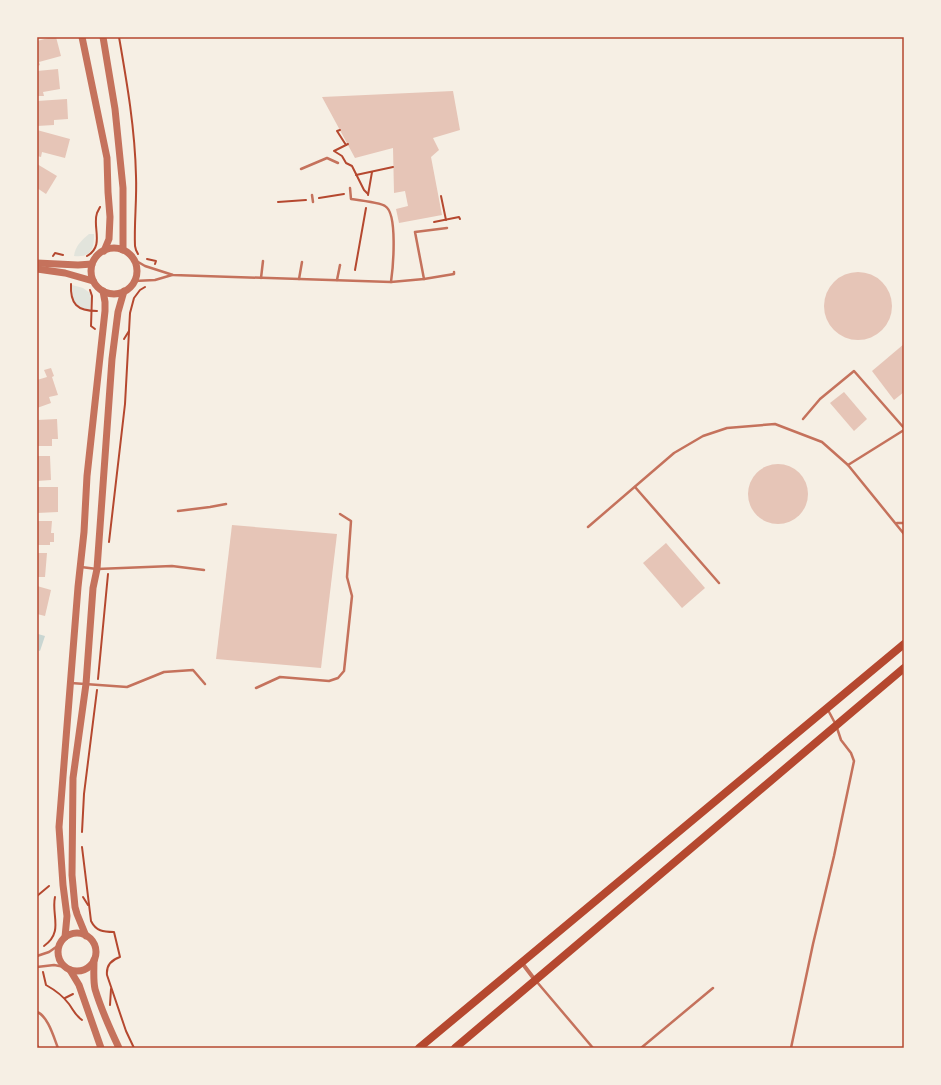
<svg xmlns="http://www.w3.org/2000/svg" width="941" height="1085" viewBox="0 0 941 1085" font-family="'Archivo Narrow',sans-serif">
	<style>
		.green { fill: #e2e4dc }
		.water { fill: #c9d6d2 }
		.building { fill: #e6c5b7 }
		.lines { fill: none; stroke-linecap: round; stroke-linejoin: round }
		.path { stroke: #b5482f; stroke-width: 2 }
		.service { stroke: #c5725c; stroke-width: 2.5 }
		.minor { stroke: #c5725c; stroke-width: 4 }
		.tertiary { stroke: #c5725c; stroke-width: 7 }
		.secondary { stroke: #b5482f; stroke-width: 8 }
		.neatline { fill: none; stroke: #b5482f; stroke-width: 1.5 }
	</style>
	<rect width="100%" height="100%" fill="#f6efe4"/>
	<g class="green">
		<path d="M89 234H94C94 248 92 258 74 256 75 246 82 240 89 234Z"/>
		<path d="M72 285 83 288 90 293 91 298 90 310C73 306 72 301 72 285Z"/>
	</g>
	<polygon class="water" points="38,634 45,636 40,651 37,650 37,636"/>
	<g class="building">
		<polygon points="52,37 56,37 61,56 39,62 40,65 37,66 37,41"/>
		<polygon points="58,69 60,89 43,92 44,96 37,96 37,71"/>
		<polygon points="453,91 460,130 433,138 439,150 431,157 442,215 399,223 396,209 408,206 405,191 394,193 393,148 355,158 322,97"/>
		<polygon points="67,99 68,119 54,120 54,125 37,126 37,101"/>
		<polygon points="37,130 70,139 65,158 42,152 41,157 37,156"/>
		<polygon points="37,164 57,176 46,194 37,188"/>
		<circle cx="858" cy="306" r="34"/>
		<polygon points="904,344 904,392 894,400 872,371"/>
		<polygon points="51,368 54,376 52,377 58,395 49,397 51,403 37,408 37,380 47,377 44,370"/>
		<polygon points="844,392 867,419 854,431 830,403"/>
		<polygon points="57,419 58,439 52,439 52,446 37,446 37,420"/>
		<polygon points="37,456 50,456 51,480 37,481"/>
		<circle cx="778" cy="494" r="30"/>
		<polygon points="37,487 58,487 58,512 37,513"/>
		<polygon points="37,521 52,521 51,533 54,533 54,542 50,542 50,545 37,545"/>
		<polygon points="232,525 337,534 321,668 216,659"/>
		<polygon points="666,543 705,588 682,608 643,563"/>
		<polygon points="37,553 47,553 45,577 37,577"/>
		<polygon points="37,586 51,590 45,616 37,614"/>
	</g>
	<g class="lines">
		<g class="path">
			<path d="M119 37C127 83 135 129 136 176 137 199 134 223 135 246L136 250 138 254"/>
			<polyline points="340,130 337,131 346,145"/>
			<polyline points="348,144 334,151 342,156 346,163 352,166 364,190 368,194"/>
			<polyline points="356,175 393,167"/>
			<polyline points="368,195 372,172"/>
			<polyline points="441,196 446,220"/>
			<polyline points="319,198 344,194"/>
			<polyline points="278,202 306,200"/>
			<polyline points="434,222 459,217 460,219"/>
			<polyline points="53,256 55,253 63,255"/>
			<path d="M87 256C105 246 92 227 97 213 98 211 99 209 100 207"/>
			<polyline points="147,259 156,261 155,264"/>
			<polyline points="355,270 366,208"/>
			<path d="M71 284C70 304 77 311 97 311"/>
			<polyline points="90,290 92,296 91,326 95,329"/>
			<polyline points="124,339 129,331"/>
			<polyline points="109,542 125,404 130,313 134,298 140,290 145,287"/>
			<polyline points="98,679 108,574"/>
			<polyline points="82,832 84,794 97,690"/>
			<path d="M82 847 91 921C96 931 103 932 114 932L120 957C111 960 106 965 107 975L126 1031 134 1048"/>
			<polyline points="37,896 49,886"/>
			<polyline points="83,897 88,905"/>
			<path d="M44 946C64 932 51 915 55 897"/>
			<path d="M43 972 46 985C55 990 63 996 69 1004 74 1011 74 1014 82 1020"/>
			<polyline points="65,998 73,994"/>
			<polyline points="110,1005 111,989"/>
			<polyline points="37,1045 39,1048"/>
		</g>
		<g class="service">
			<polyline points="301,169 327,158 338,163"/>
			<path d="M350 188 351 199C358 200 381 203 385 206 398 213 393 268 391 282"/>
			<polyline points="312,195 313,202"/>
			<polyline points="133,259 145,266 173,275 391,282 424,279 454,274 454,272"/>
			<polyline points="261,278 263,261"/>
			<polyline points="299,279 302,262"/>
			<polyline points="424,279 415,232 447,228"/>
			<polyline points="337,280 340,265"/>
			<polyline points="134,281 155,280 172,275"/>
			<polyline points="803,419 820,399 854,371 904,428"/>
			<polyline points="848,465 904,430"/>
			<polyline points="635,487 719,583"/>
			<polyline points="178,511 210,507 226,504"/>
			<polyline points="897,523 904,523"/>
			<polyline points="588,527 674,453 703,436 727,428 775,424 822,442 848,465 904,534"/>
			<polyline points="81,567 97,569 172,566 204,570"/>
			<polyline points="71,683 127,687 164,672 193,670 205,684"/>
			<polyline points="256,688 280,677 329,681 338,678 344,671 352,596 347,577 351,521 340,514"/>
			<polyline points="37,956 49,952 59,945"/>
			<polyline points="37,967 54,965 65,967"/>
			<polyline points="537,982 593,1048"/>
			<path d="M37 1012C48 1016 54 1038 58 1048"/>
			<polyline points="641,1048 713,988"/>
			<polyline points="791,1048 813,944 834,856 854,761 851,753 841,740 836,725 828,710"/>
		</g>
		<polyline class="minor" points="522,963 535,980"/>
		<g class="tertiary">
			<polyline points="82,37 107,158 108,192 110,217 109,239 104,251"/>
			<polyline points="103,37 115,109 123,188 123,250"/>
			<circle cx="114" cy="271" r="23"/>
			<polyline points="37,263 78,265 92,264"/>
			<polyline points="37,269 65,273 93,281"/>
			<circle cx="77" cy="952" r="19"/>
			<polyline points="86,936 77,914 75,907 72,875 73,778 86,684 93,588 97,569 112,359 118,312 124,291"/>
			<polyline points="65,937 67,916 63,885 59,827 78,587 84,532 87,476 105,311 105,302 103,291"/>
			<path d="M94 960C94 970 93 980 95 989 101 1009 110 1029 119 1048"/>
			<polyline points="70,970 79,985 101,1048"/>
		</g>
		<g class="secondary">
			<polyline points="419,1048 904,644"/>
			<polyline points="455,1048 904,668"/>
		</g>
	</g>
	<rect width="941" height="1085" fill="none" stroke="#f6efe4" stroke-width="76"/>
	<rect x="38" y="38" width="865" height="1009" class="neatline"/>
</svg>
